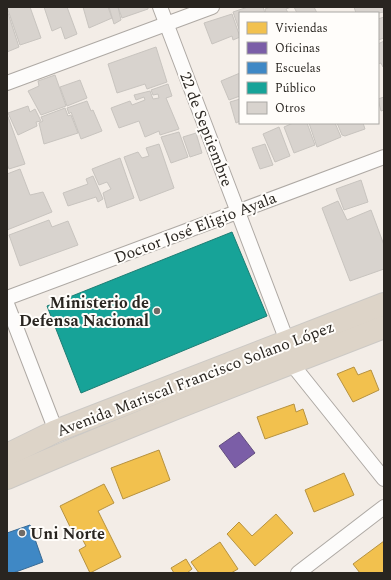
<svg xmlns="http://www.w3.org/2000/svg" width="391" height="580" viewBox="0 0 391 580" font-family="Spectral,serif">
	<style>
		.homes { fill: #f2c14e; stroke: #b69240 }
		.offices { fill: #7b5ea7; stroke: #624d7e }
		.schools { fill: #3f88c5; stroke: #386a94 }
		.public { fill: #17a398; stroke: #1c7d74 }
		.building { fill: #d8d3ce; stroke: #c8c4bf }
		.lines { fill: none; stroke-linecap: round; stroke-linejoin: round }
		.street-casing { stroke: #aea9a4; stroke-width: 16 }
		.highway-casing { stroke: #ccc9c5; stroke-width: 24 }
		.street { stroke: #fdfcfb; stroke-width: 14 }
		.highway { stroke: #ddd4c8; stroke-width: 22 }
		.poi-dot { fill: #706b66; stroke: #fffdfa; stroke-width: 1.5 }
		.labels { text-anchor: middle; stroke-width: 4; stroke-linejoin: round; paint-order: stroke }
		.street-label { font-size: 16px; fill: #292520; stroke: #fffdfa }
		.poi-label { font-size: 16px; font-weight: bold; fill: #292520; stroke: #fffdfa; text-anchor: end }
	</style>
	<rect width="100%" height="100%" fill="#f3ede7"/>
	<g class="homes">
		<polygon points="354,367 358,375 371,370 379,390 353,402 337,374"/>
		<polygon points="294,404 296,412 303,409 308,424 265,439 257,417"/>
		<polygon points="159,450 170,480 123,499 111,468"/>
		<polygon points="344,473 354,495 314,512 305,490"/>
		<polygon points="104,484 114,503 98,511 121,557 90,573 79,550 86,546 78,531 73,533 60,506"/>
		<polygon points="276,514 293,533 255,566 227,534 239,522 252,536"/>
		<polygon points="384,541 384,573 360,573 353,564"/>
		<polygon points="220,542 238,569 231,573 199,573 191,562"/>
		<polygon points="186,559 192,569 187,573 174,573 171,568"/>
	</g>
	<polygon class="offices" points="239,432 255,453 235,468 219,446"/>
	<polygon class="schools" points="30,525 43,562 13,573 7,573 7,533"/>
	<polygon class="public" points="232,232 267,316 81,393 47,306"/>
	<g class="building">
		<polygon points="7,7 30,7 41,38 20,45"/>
		<polygon points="44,7 67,7 77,34 65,39 61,27 52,31"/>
		<polygon points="83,7 108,7 112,18 89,28"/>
		<polygon points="109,7 118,7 121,20 114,24"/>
		<polygon points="118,7 148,7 148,9 122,18"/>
		<polygon points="248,7 263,7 265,13 240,13 240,32 233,12"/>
		<polygon points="270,7 291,7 286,9 288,13 266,13 265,9"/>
		<polygon points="294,7 314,7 317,13 297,13"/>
		<polygon points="354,7 383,7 384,12 378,13 356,13"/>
		<polygon points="7,10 19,47 7,52"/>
		<polygon points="232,14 240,37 233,40 232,36 212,44 204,23"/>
		<polygon points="384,17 384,38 378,40 378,19"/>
		<polygon points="384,41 384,66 383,67 381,63 378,64 378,44"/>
		<polygon points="156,47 167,82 147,89 145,84 117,93 108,64"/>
		<polygon points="240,73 240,96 229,100 221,81"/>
		<polygon points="55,75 66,106 41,115 28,91 39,86 38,81"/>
		<polygon points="80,80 87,98 67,106 60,87"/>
		<polygon points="168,84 172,96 166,98 179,129 160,135 159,131 145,137 139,121 119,128 111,108 130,101 132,105 145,100 144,97 136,100 134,95 150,91 153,99 159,98 158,94 153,95 151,90"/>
		<polygon points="384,97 384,110 381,111 378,99"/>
		<polygon points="240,99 240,121 236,123 230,102"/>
		<polygon points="87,101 91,111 93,110 102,131 81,139 71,112 69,114 67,108"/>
		<polygon points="28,106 30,112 35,109 41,121 36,122 37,126 18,135 8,113"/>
		<polygon points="65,108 68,116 71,115 78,133 44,144 39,123 43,121 41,117"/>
		<polygon points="7,114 25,164 9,169 7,164"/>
		<polygon points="293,123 307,123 315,145 294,153 284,127"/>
		<polygon points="309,123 335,123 341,137 317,147"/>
		<polygon points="337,123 363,123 365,129 345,136 342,135"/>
		<polygon points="279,127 290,156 275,162 263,134"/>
		<polygon points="179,132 188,157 171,163 161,137"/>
		<polygon points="196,133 202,153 190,157 183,137"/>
		<polygon points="159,144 174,188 140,201 124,157 138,152 142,158 149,156 146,148"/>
		<polygon points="265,144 273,165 260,169 252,148"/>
		<polygon points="120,158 134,198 107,208 103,193 111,189 107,182 99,185 92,169"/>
		<polygon points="20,169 30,195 43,192 52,212 7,230 7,174"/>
		<polygon points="93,176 103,199 98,202 96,197 68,206 63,193 88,184 86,179"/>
		<polygon points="361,180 368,202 344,210 336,189"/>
		<polygon points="338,201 347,220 371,210 384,245 384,269 350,281 322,208"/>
		<polygon points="49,220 52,227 68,221 78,245 20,266 9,235"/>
	</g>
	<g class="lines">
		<defs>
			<g id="street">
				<polyline points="160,7 287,341"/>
				<polyline points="7,83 212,7"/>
				<polyline points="7,298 384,157"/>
				<polyline points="7,304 56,431"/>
				<polyline points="291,363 384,479"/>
				<polyline points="298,573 384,507"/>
			</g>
			<g id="highway">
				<polyline points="7,455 56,431 384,304"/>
				<path d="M7 478C131 424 258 376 384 327"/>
			</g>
		</defs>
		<use href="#street" class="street-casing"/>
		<use href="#highway" class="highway-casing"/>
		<use href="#street" class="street"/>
		<use href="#highway" class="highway"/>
	</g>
	<g class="poi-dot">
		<circle cx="157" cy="311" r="4"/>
		<circle cx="22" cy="533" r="4"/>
	</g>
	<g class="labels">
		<g class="street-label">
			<text transform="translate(207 129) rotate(69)" y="6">22 de Septiembre</text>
			<text transform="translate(195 227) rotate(-21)" y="6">Doctor José Eligio Ayala</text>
			<text transform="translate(195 378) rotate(-21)" y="6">Avenida Mariscal Francisco Solano López</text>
		</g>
		<g class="poi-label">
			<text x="149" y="308">Ministerio de<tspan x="149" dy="18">Defensa Nacional</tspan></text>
			<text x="30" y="539" text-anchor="start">Uni Norte</text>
		</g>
	</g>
	<rect width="391" height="580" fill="none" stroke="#292520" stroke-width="16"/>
	<rect x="239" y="12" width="140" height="112" fill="#fffdfa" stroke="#a9a7a3"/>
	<rect x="247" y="22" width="20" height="12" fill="#f2c14e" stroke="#a9a7a3"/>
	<text x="275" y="32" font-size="12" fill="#292520">Viviendas</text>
	<rect x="247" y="42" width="20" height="12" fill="#7b5ea7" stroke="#a9a7a3"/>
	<text x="275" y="52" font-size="12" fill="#292520">Oficinas</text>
	<rect x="247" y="62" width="20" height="12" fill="#3f88c5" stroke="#a9a7a3"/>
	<text x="275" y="72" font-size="12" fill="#292520">Escuelas</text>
	<rect x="247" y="82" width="20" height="12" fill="#17a398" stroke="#a9a7a3"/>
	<text x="275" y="92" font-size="12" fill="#292520">Público</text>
	<rect x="247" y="102" width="20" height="12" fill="#d8d3ce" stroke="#a9a7a3"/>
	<text x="275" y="112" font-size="12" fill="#292520">Otros</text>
</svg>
